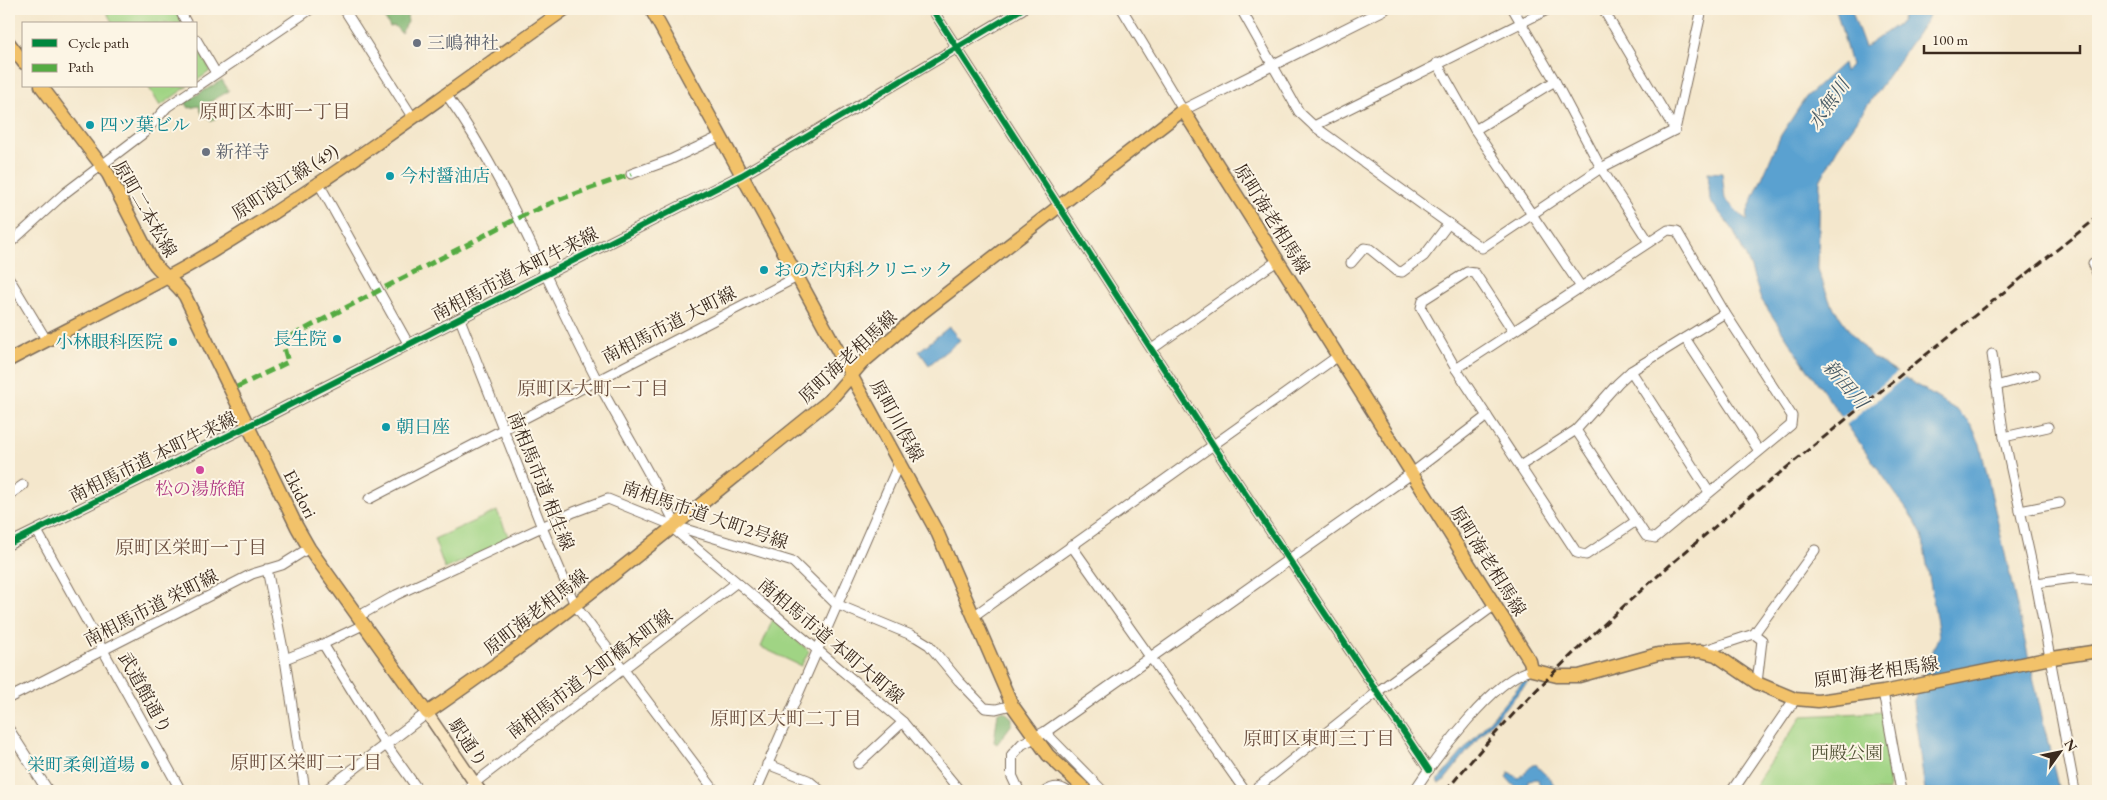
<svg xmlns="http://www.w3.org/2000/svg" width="2107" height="800" viewBox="0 0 2107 800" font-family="'EB Garamond','Noto Serif JP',serif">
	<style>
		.green { fill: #a0d484; stroke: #6e7f51 }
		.forest { fill: #80b672; stroke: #5e7048 }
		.water { fill: #5aa1d0; stroke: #4a6677 }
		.pier { fill: #f4e7cc }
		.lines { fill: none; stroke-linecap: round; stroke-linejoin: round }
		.minor-casing { stroke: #7c6c5b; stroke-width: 11 }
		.tertiary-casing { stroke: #7c6c5b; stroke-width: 12 }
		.secondary-casing { stroke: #7c6c5b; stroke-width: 14 }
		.primary-casing { stroke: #7c6c5b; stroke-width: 15 }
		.minor { stroke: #fff; stroke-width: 9 }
		.tertiary { stroke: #fff; stroke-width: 10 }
		.secondary { stroke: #fae7c3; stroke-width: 11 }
		.primary { stroke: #f2c26a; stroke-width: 12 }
		.rail { stroke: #3b2a1e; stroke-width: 3; stroke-dasharray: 8 4; stroke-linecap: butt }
		.quiet { stroke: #55ab43; stroke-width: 5; stroke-dasharray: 10 5; stroke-linecap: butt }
		.cycleway-casing { stroke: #fcf5e5; stroke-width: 9 }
		.cycleway { stroke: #00873e; stroke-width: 6 }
		.worship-dot { fill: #6b7280; stroke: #fcf5e5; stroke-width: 2 }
		.culture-dot { fill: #0f9aa8; stroke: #fcf5e5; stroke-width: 2 }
		.hotel-dot { fill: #d1479c; stroke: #fcf5e5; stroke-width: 2 }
		.labels { text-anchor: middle; stroke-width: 4; stroke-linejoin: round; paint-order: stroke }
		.worship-label { font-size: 18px; fill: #5b616d; stroke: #fcf5e5; text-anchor: start }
		.culture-label { font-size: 18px; fill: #0d838f; stroke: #fcf5e5; text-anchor: start }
		.street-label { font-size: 18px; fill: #3b2a1e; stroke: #fcf5e5 }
		.hotel-label { font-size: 18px; fill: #b23c85; stroke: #fcf5e5 }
		.park-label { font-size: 18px; fill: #545438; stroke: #fcf5e5 }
		.water-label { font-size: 19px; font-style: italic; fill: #475a65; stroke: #fcf5e5 }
		.neighbourhood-label { font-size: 19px; fill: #6d5141; stroke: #fcf5e5 }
	</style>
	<rect width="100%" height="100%" fill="#fcf5e5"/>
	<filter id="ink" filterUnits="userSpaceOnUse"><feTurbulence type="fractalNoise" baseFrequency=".02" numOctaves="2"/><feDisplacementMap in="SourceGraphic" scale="10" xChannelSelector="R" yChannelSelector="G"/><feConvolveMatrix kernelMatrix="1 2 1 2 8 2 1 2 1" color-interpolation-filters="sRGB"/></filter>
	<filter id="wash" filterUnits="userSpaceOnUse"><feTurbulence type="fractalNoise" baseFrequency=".0096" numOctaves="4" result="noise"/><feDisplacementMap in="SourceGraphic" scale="20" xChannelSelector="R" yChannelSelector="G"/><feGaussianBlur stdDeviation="1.12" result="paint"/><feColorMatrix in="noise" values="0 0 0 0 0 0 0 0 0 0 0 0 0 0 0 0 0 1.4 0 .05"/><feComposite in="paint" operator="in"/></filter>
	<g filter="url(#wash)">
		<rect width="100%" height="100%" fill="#f4e7cc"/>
		<g class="green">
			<polygon points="105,9 175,9 183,24 113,24"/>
			<polygon points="196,46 210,69 209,72 196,81"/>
			<polygon points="148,86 188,86 160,106"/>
			<polygon points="497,511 510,540 445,569 434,539"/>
			<polygon points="773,619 809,651 801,666 761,647"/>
			<polygon points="1884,712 1889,791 1751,791 1802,716"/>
		</g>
		<g class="forest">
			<polygon points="379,9 409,9 407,17 408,22 401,33 395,26 390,27"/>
			<polygon points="222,80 229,91 208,103 216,118 210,121 206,115 203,116 199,106 189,108 185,102"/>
			<polygon points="1004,711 1012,718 1012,724 997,744 994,742 998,712"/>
		</g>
		<g class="water">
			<polygon points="1836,9 1851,9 1865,47 1901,22 1906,9 1931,9 1927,20 1837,149 1820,181 1818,269 1830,302 1853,336 1872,357 1958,411 1971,424 1980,444 2059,791 1925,791 1913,703 1939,635 1922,535 1914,520 1800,358 1761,299 1750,266 1732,228 1710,201 1708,172 1722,173 1725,199 1747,221 1748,210 1781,135 1806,97 1843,63 1845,72 1851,65"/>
			<polygon points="949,327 960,340 929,365 919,351"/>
			<polygon points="1528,676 1531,679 1482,733 1443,782 1439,783 1438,780"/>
			<path d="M1536 764C1541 773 1552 777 1554 786L1540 788 1538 779 1528 780 1527 789 1518 790 1506 777 1509 772 1518 778C1526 775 1527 767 1536 764Z"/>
		</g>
		<polygon class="pier" points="1899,371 1906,376 1845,426 1840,419"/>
	</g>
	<g filter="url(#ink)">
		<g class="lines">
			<defs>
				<g id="minor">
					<polyline points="179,9 187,24"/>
					<polyline points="344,9 413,118"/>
					<polyline points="932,9 1213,445 1429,770"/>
					<polyline points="1122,9 1183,110"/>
					<polyline points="1241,9 1299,112 1314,126 1482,248 1601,168 1675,130 1702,9"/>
					<polyline points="1513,9 1555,81 1601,168 1649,242"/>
					<polyline points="1603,9 1675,130"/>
					<polyline points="196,39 216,73"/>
					<polyline points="1437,63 1475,130 1555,81"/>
					<path d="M446 94C509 182 547 285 597 380 622 428 651 474 675 523"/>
					<polyline points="1314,126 1549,9"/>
					<polyline points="1475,130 1581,287"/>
					<polyline points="631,174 670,160 721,136"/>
					<polyline points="318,182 409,345"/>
					<polyline points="9,244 65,193 144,133 167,107 311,9"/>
					<polyline points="1351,263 1364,248 1370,249 1397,271 1402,272 1424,256 1449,223"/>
					<polyline points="2093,263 2098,276"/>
					<polyline points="9,278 47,341"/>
					<polyline points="460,319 541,525 575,605 715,791"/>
					<polyline points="1513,331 1475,273 1467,272 1423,300 1421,308 1456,369 1577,553 1586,555 1636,521"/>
					<polyline points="1685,338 1759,451"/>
					<polyline points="1152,349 1277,261"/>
					<polyline points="1992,354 2004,437 2036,583"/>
					<polyline points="1456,369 1668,230 1677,231 1725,313 1792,416 1791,425 1655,538 1646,536 1576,430"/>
					<polyline points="1631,371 1709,492"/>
					<polyline points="1996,386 2035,375"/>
					<polyline points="2004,437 2048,427"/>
					<polyline points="1520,466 1576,430 1618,383 1631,371 1725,313"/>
					<polyline points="1412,473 1487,416"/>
					<polyline points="9,495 23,485"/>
					<polyline points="369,499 797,277"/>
					<polyline points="2020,511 2060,503"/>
					<polyline points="672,525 676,531 903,722 960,791"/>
					<polyline points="37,531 181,791"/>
					<polyline points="1071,545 1245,791"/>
					<polyline points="267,569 285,659 305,791"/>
					<polyline points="975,615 1338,356"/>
					<polyline points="359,616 396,595 574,512 608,499 672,525 793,562 836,604 916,637 929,645 959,681 985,708 996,709 1012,705"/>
					<polyline points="323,644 380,736 419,791"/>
					<polyline points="1702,651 1754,634"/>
					<polyline points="285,659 323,644 365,624"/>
					<polyline points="1757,683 1762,640 1754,634 1815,550"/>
					<polyline points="1883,692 1901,791"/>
					<polyline points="9,698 252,574 282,565 309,548"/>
					<polyline points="1045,732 1103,791"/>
					<polyline points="767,764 808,780 821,791"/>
					<polyline points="858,764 903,722"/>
					<polyline points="464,791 736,583"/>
					<polyline points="756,791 900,461"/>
					<path d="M1046 791C1054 786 1059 786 1067 791"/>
					<polyline points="1253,791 1377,692 1495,605"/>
					<path d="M1414 791C1435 759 1495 676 1532 670"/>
					<polyline points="2075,791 2036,583 2074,578 2098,580"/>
				</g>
				<g id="tertiary">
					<polyline points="1183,110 1385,9"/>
					<polyline points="9,544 254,423 742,175 1022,9"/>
					<polyline points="9,730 48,791"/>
					<polyline points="325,791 427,713"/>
					<polyline points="1019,791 1012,776 1012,755 1022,744 1045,732 1412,473"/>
					<polyline points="1732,791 1795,699"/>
				</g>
				<polyline id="secondary" points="427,713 480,791"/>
				<g id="primary">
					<polyline points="651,9 938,534 1012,705 1048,755 1087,791"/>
					<polyline points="9,43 24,63"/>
					<path d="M41 86 108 174 153 262C162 275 176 282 185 296L297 527 309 548 427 713C568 617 697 506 830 400L861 364 914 319 1183 110 1530 661 1532 670 1557 676H1579L1658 654 1701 651 1716 655 1757 683 1795 699 1818 701 1883 692 2046 659 2098 651"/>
					<path d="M9 360C70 328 133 297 193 263 321 188 444 95 565 9"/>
				</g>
			</defs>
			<use href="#minor" class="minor-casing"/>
			<use href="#tertiary" class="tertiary-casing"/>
			<use href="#secondary" class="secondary-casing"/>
			<use href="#primary" class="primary-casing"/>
			<use href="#minor" class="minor"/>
			<use href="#tertiary" class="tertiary"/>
			<use href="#secondary" class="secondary"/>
			<use href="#primary" class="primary"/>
			<path class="rail" d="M1446 791C1547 667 1668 564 1791 464 1893 381 1995 299 2098 217"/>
			<polyline class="quiet" points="237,387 288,362 282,341 284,340 518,218 558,200 631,174"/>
			<defs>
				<g id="cycleway">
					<polyline points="932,9 1213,445 1429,770"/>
					<polyline points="9,544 254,423 742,175 1022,9"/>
				</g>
			</defs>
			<use href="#cycleway" class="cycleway-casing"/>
			<use href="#cycleway" class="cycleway"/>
		</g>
	</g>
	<g class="worship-dot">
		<circle cx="417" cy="43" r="5"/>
		<circle cx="206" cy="152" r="5"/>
	</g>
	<g class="culture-dot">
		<circle cx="90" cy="125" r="5"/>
		<circle cx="390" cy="176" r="5"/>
		<circle cx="764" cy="270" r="5"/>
		<circle cx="337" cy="339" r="5"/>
		<circle cx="173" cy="342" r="5"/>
		<circle cx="386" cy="427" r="5"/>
		<circle cx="145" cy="765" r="5"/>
	</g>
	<circle class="hotel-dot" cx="200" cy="470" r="5"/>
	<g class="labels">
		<g class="worship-label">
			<text x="427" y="49">三嶋神社</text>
			<text x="216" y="158">新祥寺</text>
		</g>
		<g class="culture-label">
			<text x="100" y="131">四ツ葉ビル</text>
			<text x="400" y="182">今村醤油店</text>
			<text x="774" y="276">おのだ内科クリニック</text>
			<text x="327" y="345" text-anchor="end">長生院</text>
			<text x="163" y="348" text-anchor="end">小林眼科医院</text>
			<text x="396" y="433">朝日座</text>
			<text x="135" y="771" text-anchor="end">栄町柔剣道場</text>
		</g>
		<g class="street-label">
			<text transform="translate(285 182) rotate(-33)" y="6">原町浪江線 (49)</text>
			<text transform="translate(145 209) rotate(60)" y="6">原町二本松線</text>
			<text transform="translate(1272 219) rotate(58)" y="6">原町海老相馬線</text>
			<text transform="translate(515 274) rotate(-27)" y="6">南相馬市道 本町牛来線</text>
			<text transform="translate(669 325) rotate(-27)" y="6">南相馬市道 大町線</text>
			<text transform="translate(848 357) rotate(-43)" y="6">原町海老相馬線</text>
			<text transform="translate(897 421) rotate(61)" y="6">原町川俣線</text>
			<text transform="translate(153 457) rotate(-26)" y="6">南相馬市道 本町牛来線</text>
			<text transform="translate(541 481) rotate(68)" y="6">南相馬市道 相生線</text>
			<text transform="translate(300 494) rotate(63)" y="6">Ekidori</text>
			<text transform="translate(705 515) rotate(19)" y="6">南相馬市道 大町2号線</text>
			<text transform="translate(1488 561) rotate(58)" y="6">原町海老相馬線</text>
			<text transform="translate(151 608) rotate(-27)" y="6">南相馬市道 栄町線</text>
			<text transform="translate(536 612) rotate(-38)" y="6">原町海老相馬線</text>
			<text transform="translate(831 641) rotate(40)" y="6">南相馬市道 本町大町線</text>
			<text transform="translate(1876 672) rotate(-8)" y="6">原町海老相馬線</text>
			<text transform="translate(590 674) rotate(-37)" y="6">南相馬市道 大町橋本町線</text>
			<text transform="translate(145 693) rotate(61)" y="6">武道館通り</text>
			<text transform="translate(468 743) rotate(56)" y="6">駅通り</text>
		</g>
		<g class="hotel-label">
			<text x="200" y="495">松の湯旅館</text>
		</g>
		<g class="park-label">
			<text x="1847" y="759">西殿公園</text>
		</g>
		<g class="water-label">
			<text transform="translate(1828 104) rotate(-55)" y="7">水無川</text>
			<text transform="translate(1846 384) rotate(49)" y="7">新田川</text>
		</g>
		<g class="neighbourhood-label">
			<text x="275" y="118">原町区本町一丁目</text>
			<text x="593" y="395">原町区大町一丁目</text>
			<text x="191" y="554">原町区栄町一丁目</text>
			<text x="786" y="725">原町区大町二丁目</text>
			<text x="1319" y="745">原町区東町三丁目</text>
			<text x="306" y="769">原町区栄町二丁目</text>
		</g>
	</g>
	<rect width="2107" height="800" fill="none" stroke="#fcf5e5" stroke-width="30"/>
	<rect x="22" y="22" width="175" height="65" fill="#fcf5e5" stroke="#afa495"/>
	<rect x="32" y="39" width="25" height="8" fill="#00873e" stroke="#afa495"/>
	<text x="68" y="48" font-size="15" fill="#3b2a1e">Cycle path</text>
	<rect x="32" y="64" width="25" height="8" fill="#55ab43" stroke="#afa495"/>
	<text x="68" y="72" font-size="15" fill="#3b2a1e">Path</text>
	<g transform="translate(2060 752) rotate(57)" stroke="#fcf5e5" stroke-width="4" paint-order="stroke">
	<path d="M0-4L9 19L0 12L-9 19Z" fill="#3b2a1e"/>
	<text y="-8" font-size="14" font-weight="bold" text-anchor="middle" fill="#3b2a1e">N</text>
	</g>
	<path d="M1924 45v8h156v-8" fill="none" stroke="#3b2a1e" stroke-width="2.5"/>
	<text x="1932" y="45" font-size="15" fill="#3b2a1e" stroke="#fcf5e5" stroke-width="4" paint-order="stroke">100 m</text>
</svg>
